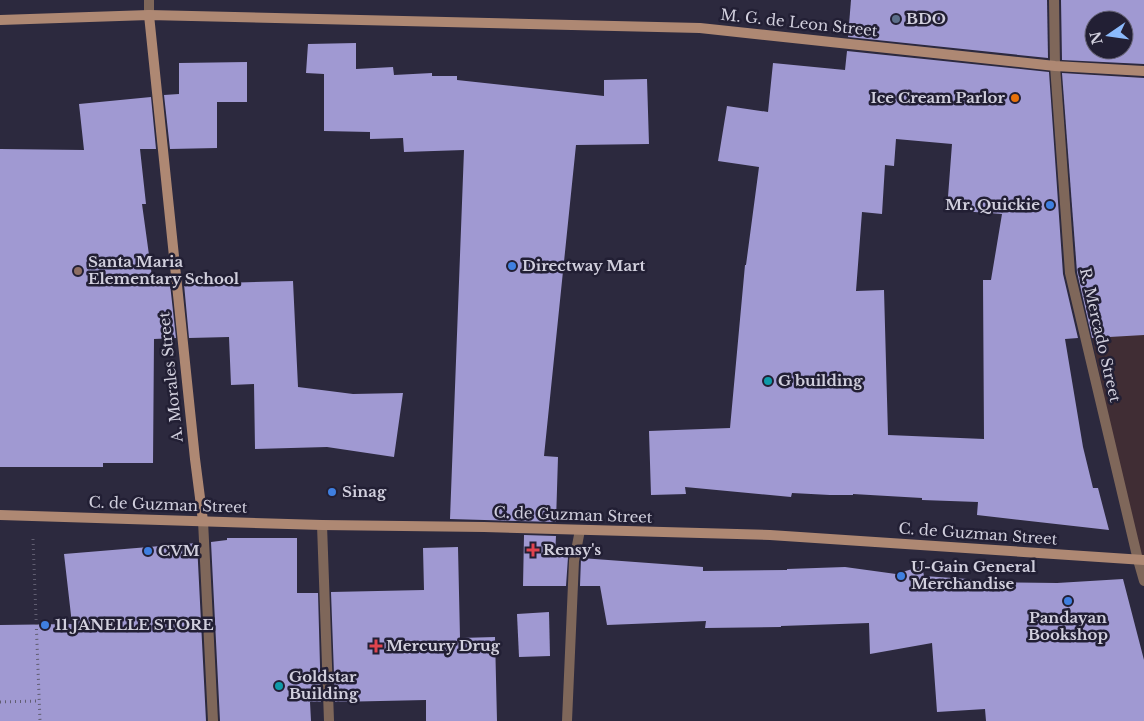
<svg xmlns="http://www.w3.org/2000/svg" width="1144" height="721" viewBox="0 0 1144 721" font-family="'Libre Baskerville',serif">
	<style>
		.commercial { fill: #402d34 }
		.building { fill: #a099d2; fill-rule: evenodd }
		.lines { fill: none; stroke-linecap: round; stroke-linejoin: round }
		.path { stroke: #605d70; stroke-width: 3; stroke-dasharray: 1 4; stroke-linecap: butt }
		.service { stroke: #7f675a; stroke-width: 10 }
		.minor { stroke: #7f675a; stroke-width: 10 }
		.tertiary { stroke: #7f675a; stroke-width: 10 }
		.secondary { stroke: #ae8873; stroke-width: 10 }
		.service-dot { fill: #5c6f8a; stroke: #221f34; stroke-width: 2 }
		.food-dot { fill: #e8710a; stroke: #221f34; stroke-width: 2 }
		.shop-dot { fill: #3f7fe0; stroke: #221f34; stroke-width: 2 }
		.education-dot { fill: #8d6e63; stroke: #221f34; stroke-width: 2 }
		.culture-dot { fill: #0f9aa8; stroke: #221f34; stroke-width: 2 }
		.health-dot { fill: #e0444e; stroke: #221f34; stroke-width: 2 }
		.labels { text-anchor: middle; stroke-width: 5; stroke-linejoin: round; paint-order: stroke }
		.poi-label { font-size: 15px; font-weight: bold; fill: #d1cfdd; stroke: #221f34; text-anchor: start }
		.street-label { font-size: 15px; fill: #d1cfdd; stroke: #221f34 }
	</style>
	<rect width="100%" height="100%" fill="#2c293e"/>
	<polygon class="commercial" points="1062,73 1144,78 1144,560 1138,560 1078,270"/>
	<g class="building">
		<polygon points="851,0 1047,0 1048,58 848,37"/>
		<path d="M1061 0H1144V64L1062 60ZM1094 20H1124V50H1094Z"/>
		<polygon points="356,43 356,69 393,67 394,75 432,73 432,76 457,76 457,80 604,96 604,80 647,79 649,144 576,145 544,456 558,457 556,522 450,519 464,150 404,152 403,138 370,139 370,132 324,131 324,74 306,73 308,44"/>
		<path d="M847 51 1049 72 1063 274 1078 338 1065 339 1083 447 1093 488H1098L1109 530 977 515 978 502 922 500V498L853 494V495H830L792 493 791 497 685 487 686 494 651 495 649 431 730 428 745 265H746L759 167 718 161 727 106 768 112 773 63 845 70ZM896 139 952 144 947 210 1002 214 991 280H983L984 439 888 435 884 290 856 291 862 212 882 214 885 165 894 166Z"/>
		<polygon points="247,62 247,102 217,102 217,148 170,149 164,95 179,94 179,63"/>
		<polygon points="1062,73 1144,78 1144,335 1092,338 1077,272"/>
		<polygon points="151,97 156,149 140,149 146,204 142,204 153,284 170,284 176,338 154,339 153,463 103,463 103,467 0,467 0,149 84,150 79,104"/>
		<polygon points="293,281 298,387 353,394 403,393 394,457 327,447 255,449 254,384 231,385 229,337 189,338 184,284"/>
		<polygon points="524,535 556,536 555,557 568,557 566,586 523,586"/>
		<polygon points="227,538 297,538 297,593 318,593 321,702 310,702 311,721 220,721 211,542 227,540"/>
		<polygon points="197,543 206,721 0,721 0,625 72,624 64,554"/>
		<polygon points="458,547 460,638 495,637 497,721 426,721 426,700 335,702 331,592 424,590 423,548"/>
		<polygon points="581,558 703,567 703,571 787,570 787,569 845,567 896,574 922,566 924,576 982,580 982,582 1057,583 1123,579 1144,660 1144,721 986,721 985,709 937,712 932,643 870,654 869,623 781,626 781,627 705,628 706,621 607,625 600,586 580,586"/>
		<polygon points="549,612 550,656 519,657 517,614"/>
	</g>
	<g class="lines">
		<g class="path">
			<polyline points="33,539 40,721"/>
			<polyline points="0,702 39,701"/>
		</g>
		<polyline class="service" points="567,721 574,561 580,530"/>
		<g class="minor">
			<polyline points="203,521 213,721"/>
			<polyline points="322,525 329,721"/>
		</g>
		<g class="tertiary">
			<polyline points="1054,0 1055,66 1070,273 1138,560 1144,581"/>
			<polyline points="149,15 149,0"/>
		</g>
		<g class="secondary">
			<polyline points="149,15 195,459 203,521"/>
			<polyline points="0,20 149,15 700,28 1055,66 1144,71"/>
			<polyline points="0,515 322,525 484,527 770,535 1144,560"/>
		</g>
	</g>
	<circle class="service-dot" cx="896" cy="19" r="5"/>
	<circle class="food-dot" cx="1015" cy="98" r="5"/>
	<g class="shop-dot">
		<circle cx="1050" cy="205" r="5"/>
		<circle cx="512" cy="266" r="5"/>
		<circle cx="332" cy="492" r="5"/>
		<circle cx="148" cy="551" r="5"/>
		<circle cx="901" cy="576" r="5"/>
		<circle cx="1068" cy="601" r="5"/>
		<circle cx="45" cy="625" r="5"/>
	</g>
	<circle class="education-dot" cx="78" cy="271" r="5"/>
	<g class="culture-dot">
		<circle cx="768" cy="381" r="5"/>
		<circle cx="279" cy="686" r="5"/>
	</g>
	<g class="health-dot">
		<path d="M530.5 542.5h5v5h5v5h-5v5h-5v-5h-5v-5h5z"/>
		<path d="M373.5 638.5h5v5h5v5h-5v5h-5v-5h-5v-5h5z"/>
	</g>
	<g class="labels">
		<g class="poi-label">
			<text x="906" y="24">BDO</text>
			<text x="1005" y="103" text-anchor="end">Ice Cream Parlor</text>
			<text x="1040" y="210" text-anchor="end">Mr. Quickie</text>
			<text x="88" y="267">Santa Maria<tspan x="88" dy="17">Elementary School</tspan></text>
			<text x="522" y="271">Directway Mart</text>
			<text x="778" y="386">G building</text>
			<text x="342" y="497">Sinag</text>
			<text x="543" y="555">Rensy's</text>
			<text x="158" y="556">CVM</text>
			<text x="911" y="572">U-Gain General<tspan x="911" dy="17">Merchandise</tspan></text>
			<text x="1068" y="623" text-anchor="middle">Pandayan<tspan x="1068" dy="17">Bookshop</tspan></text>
			<text x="55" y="630">11 JANELLE STORE</text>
			<text x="386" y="651">Mercury Drug</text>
			<text x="289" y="682">Goldstar<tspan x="289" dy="17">Building</tspan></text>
		</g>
		<g class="street-label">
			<text transform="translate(799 23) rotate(6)" y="5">M. G. de Leon Street</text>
			<text transform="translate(1100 335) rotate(77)" y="5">R. Mercado Street</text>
			<text transform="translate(171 377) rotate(-96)" y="5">A. Morales Street</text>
			<text transform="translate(168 505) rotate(2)" y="5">C. de Guzman Street</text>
			<text transform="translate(573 515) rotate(2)" y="5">C. de Guzman Street</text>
			<text transform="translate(978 534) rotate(4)" y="5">C. de Guzman Street</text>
		</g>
	</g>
	<g transform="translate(1109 35) rotate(257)"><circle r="24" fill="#221f34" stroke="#686578"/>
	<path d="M0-4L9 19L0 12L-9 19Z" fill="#8bbafc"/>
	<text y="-8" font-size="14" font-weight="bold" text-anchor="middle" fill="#d1cfdd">N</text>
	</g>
</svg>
